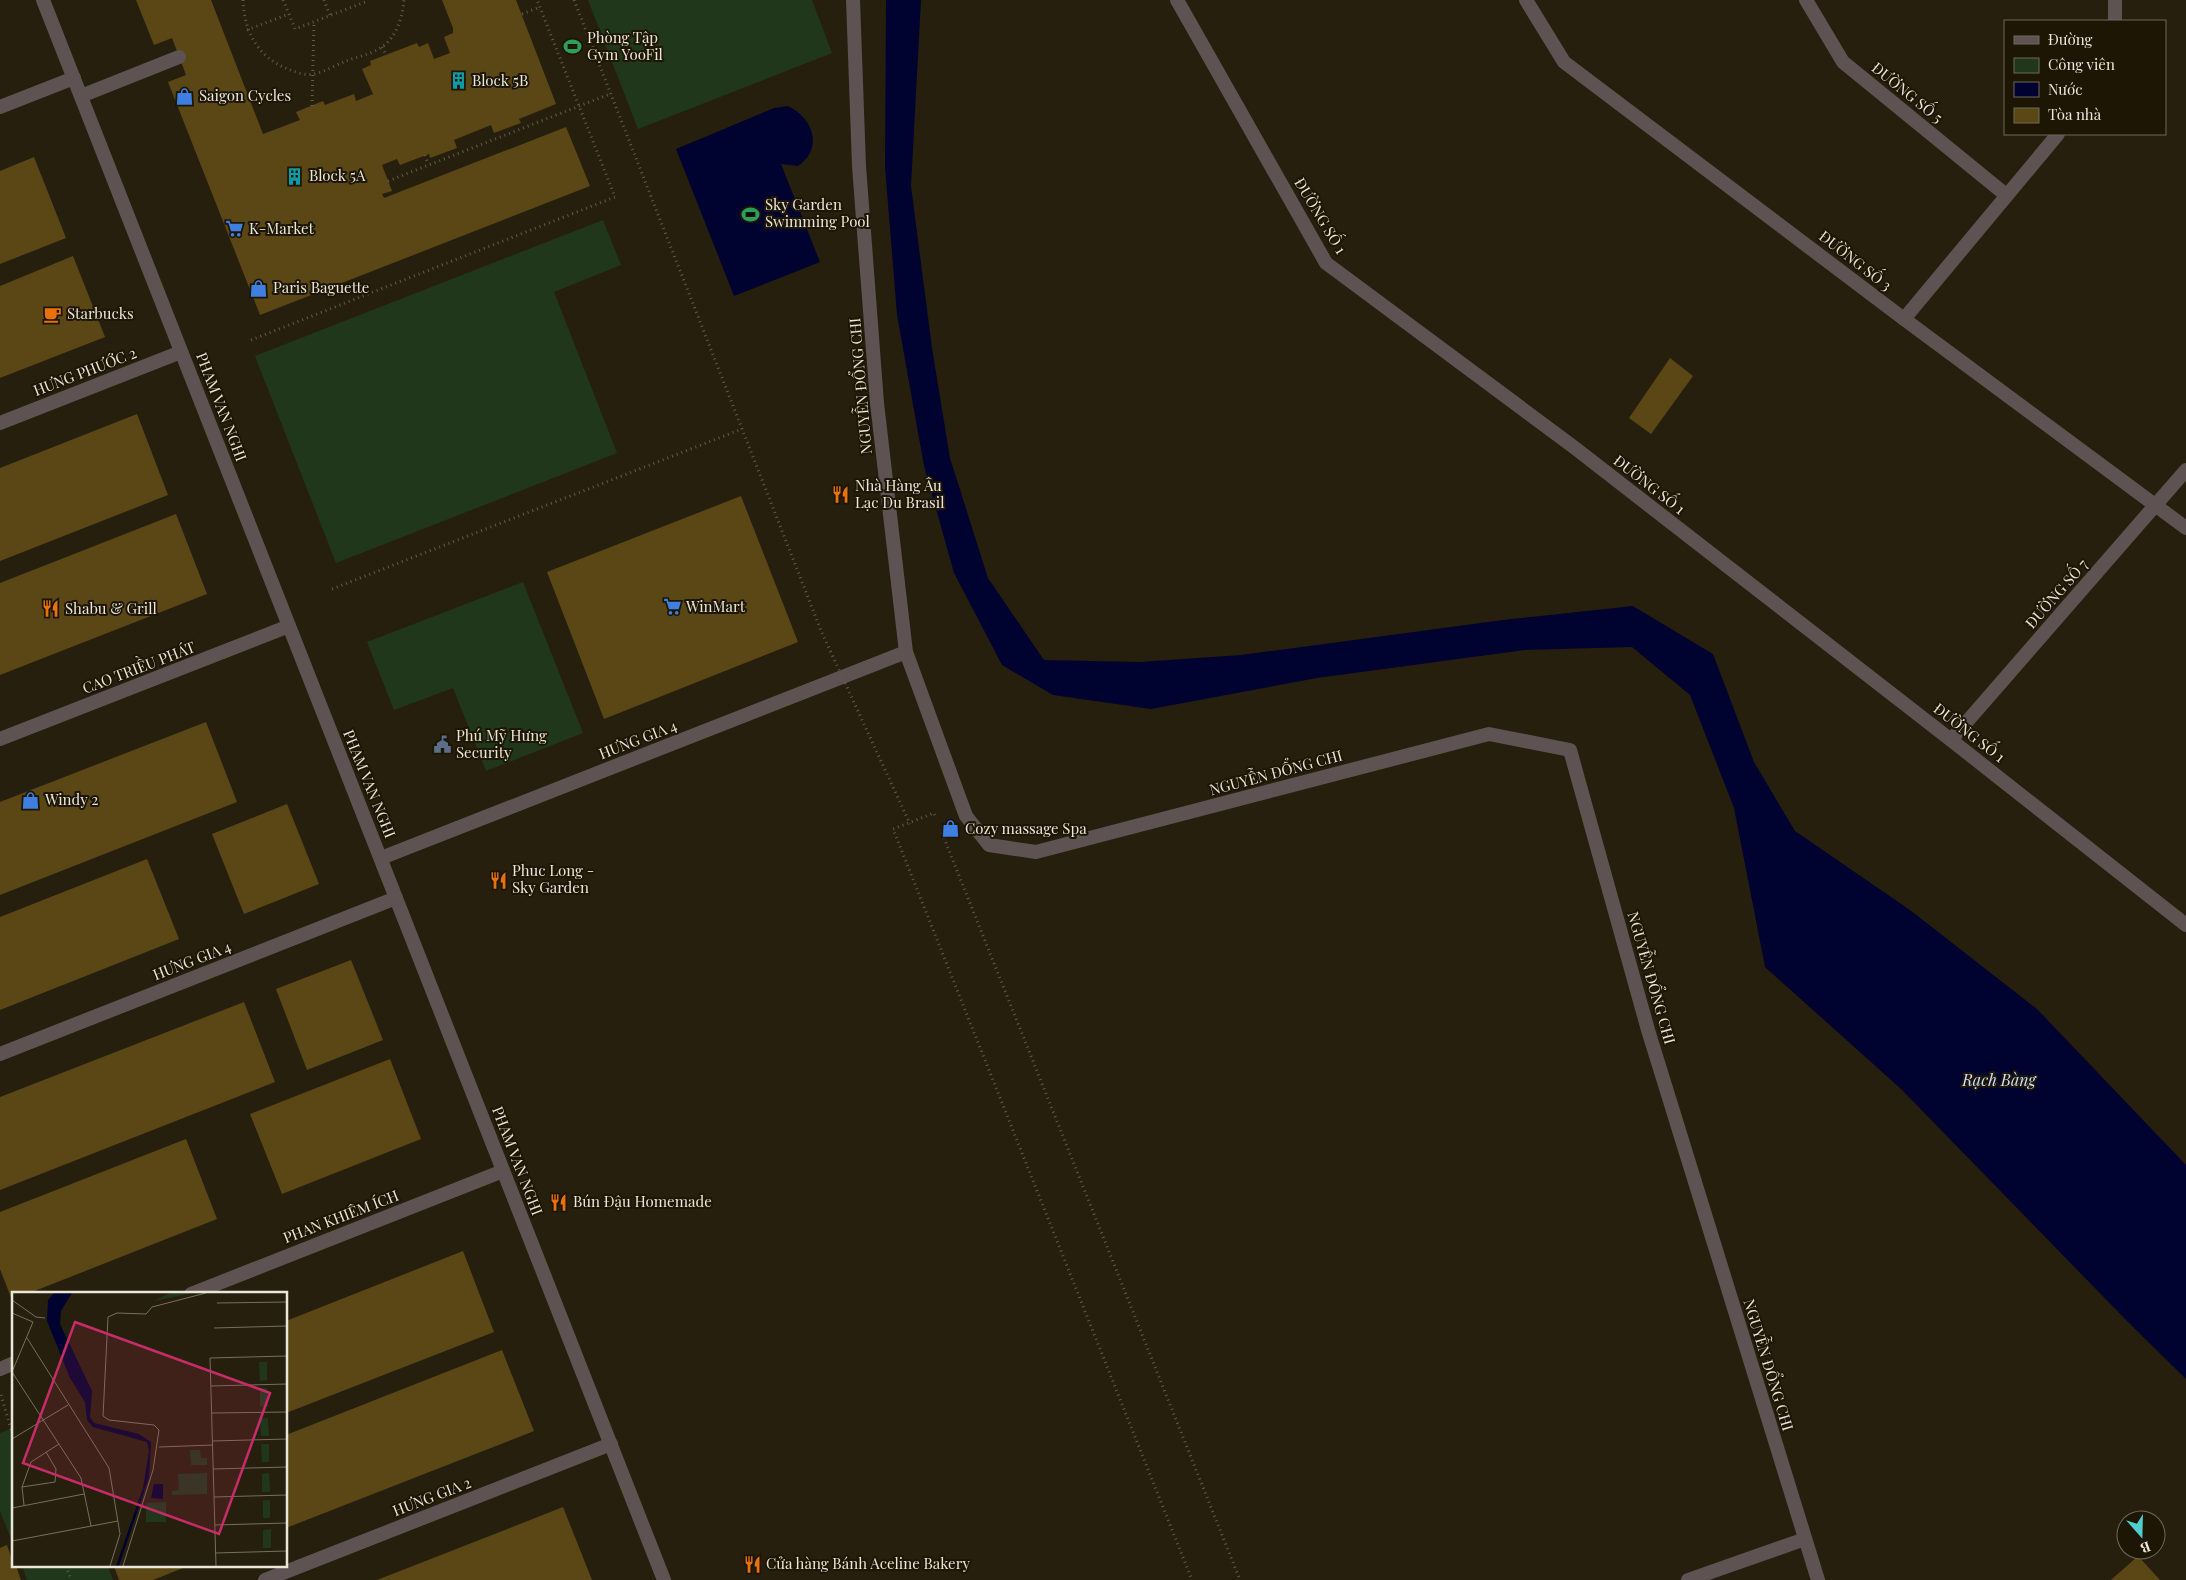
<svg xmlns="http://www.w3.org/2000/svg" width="2186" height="1580" viewBox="0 0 2186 1580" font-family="'Playfair Display',serif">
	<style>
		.green { fill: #21371c }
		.water { fill: #00032f }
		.building { fill: #5b4716 }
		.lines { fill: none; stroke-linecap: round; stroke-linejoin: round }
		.path { stroke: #625b4b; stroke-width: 3; stroke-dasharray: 1 4; stroke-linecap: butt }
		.service { stroke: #5e5352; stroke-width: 14 }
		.minor { stroke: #5e5352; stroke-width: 14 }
		.tertiary { stroke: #5e5352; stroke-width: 14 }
		.path-bridge { stroke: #625b4b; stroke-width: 3; stroke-dasharray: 1 4; stroke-linecap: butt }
		.labels { text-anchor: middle; stroke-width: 4; stroke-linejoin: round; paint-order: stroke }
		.poi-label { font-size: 15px; fill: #ebe6da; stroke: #1d1605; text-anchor: start }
		.street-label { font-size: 15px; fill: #ebe6da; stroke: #1d1605 }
		.water-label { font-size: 16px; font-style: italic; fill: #cedefe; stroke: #1d1605 }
		.inset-road { fill: none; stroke: #756f5f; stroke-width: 1 }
		.view { fill: #c62d68; fill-opacity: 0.15; stroke: #c62d68; stroke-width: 2.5 }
		.inset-edge { fill: none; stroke: #ebe6da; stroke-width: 2.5 }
	</style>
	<rect width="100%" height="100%" fill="#271f0d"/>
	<g class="green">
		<polygon points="588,0 812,0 832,53 638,129"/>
		<polygon points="603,220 621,265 554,292 617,453 336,563 255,356"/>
		<polygon points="523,582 583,733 486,771 453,688 394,710 367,642"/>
		<polygon points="14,1428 14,1546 0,1511 0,1433"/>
		<polygon points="22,1566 108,1566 113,1580 27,1580"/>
	</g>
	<g class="water">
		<polygon points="886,0 921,0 911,186 932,348 950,458 988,578 1044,660 1140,662 1241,655 1503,620 1633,606 1713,654 1754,762 1795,831 1910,910 2037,1009 2186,1165 2186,1379 2129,1323 1901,1089 1765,967 1734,808 1690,695 1632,647 1525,650 1317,678 1151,709 1053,695 1002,665 954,573 924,466 897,315 885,167"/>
		<path d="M788 106C813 118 824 148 798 166L781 164 820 262 734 296 676 149 774 108Z"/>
	</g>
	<g class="building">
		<polygon points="136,0 211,0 263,134 300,120 296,112 323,101 325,105 354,94 356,101 373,94 362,69 371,65 370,61 417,43 419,47 428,43 434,59 450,53 444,37 453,33 453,28 442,0 516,0 556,104 519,119 521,123 494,133 491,125 454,140 457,148 430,158 429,154 400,165 397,159 382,165 392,191 382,194 384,198 566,127 590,186 260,315 168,82 186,75 172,38 154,45"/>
		<polygon points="34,157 66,238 0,264 0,171"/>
		<polygon points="73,256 105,337 0,378 0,286"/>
		<polygon points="1670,358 1693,376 1651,434 1629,418"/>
		<polygon points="137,414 168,495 0,561 0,468"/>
		<polygon points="741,496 798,642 604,719 547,572"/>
		<polygon points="176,514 207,594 0,675 0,583"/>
		<polygon points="206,722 237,802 0,895 0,802"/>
		<polygon points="287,804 319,884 244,914 212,834"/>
		<polygon points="147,859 179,939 0,1010 0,917"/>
		<polygon points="351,960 383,1040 307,1070 276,989"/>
		<polygon points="244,1002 275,1082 0,1190 0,1097"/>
		<polygon points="390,1059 421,1139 282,1194 250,1114"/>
		<polygon points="186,1139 217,1219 27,1294 14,1294 12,1300 0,1269 0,1212"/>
		<polygon points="463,1251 494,1332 286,1413 286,1321"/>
		<polygon points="502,1350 534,1431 286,1528 286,1435"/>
		<polygon points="563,1507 592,1580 377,1580 520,1524"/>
		<polygon points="7,1545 14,1566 16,1566 21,1580 0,1580 0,1548"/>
		<polygon points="2138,1556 2160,1580 2111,1580"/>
		<polygon points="114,1566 188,1566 153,1580 119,1580"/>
	</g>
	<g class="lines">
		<g class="path">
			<path d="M243 0C244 31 258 58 288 69 295 72 306 76 314 74 324 72 336 65 346 61 357 57 372 54 382 47 396 38 403 16 404 0"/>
			<polyline points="283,0 289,14"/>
			<polyline points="324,0 330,15"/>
			<polyline points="574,0 822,633"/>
			<polyline points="522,14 540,7"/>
			<polyline points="247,30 289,14 295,29 365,2 364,0"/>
			<polyline points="382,47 386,55"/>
			<polyline points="312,106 314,22"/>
			<polyline points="425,155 428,164"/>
			<polyline points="388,181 610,94"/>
			<polyline points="251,340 615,197 537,0"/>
			<polyline points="332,589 742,429"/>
			<polyline points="935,815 934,813 893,829 1192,1580"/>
			<polyline points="942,833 1240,1580"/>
			<polyline points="1,1395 11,1429 14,1432"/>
			<polyline points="66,1566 71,1580"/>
		</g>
		<g class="service">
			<polyline points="81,96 179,57"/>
			<polyline points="1688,1580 1805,1539"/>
		</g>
		<g class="minor">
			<polyline points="43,0 664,1580"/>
			<polyline points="1177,0 1326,263 1575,448 1951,740 2186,925"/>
			<polyline points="1526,0 1564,62 1904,319 2186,528"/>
			<polyline points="1806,0 1843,62 2006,195"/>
			<polyline points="2115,0 2115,21"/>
			<polyline points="0,107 74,78"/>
			<polyline points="1904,319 2058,134"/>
			<polyline points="0,423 181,352"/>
			<polyline points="0,739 289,626"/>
			<polyline points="1951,740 2186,470"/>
			<polyline points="381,858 906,652"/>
			<polyline points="0,1054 396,898"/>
			<polyline points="191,1294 503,1171"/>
			<polyline points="0,1369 14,1363"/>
			<polyline points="265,1580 611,1444"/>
		</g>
		<polyline class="tertiary" points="853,0 859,166 877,403 906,652 966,816 989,845 1036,852 1489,734 1570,750 1648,1030 1818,1580"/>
		<polyline class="path-bridge" points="822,633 910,824"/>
	</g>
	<defs>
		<symbol id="stadium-bare" viewBox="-9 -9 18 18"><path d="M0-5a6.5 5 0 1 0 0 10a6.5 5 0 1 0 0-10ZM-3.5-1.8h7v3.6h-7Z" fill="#2e9e5b" stroke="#1d1605" stroke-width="2.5" paint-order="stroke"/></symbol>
		<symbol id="building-bare" viewBox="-9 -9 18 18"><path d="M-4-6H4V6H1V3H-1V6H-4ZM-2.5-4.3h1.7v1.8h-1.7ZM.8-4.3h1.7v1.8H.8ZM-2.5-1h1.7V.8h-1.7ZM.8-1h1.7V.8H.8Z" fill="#0f9aa8" stroke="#1d1605" stroke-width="2.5" paint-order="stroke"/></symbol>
		<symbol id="shop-bare" viewBox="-9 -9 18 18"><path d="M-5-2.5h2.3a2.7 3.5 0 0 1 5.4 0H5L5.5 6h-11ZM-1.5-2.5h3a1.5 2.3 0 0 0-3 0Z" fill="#3f7fe0" stroke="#1d1605" stroke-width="2.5" paint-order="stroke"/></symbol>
		<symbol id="supermarket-bare" viewBox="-9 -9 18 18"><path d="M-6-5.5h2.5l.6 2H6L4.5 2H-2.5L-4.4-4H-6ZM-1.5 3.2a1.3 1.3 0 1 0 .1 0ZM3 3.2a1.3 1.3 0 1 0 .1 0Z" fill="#3f7fe0" stroke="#1d1605" stroke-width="2.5" paint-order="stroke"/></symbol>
		<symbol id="cafe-bare" viewBox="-9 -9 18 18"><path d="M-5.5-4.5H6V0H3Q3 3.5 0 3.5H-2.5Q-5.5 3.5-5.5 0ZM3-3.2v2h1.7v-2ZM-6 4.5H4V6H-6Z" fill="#e8710a" stroke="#1d1605" stroke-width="2.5" paint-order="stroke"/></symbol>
		<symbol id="restaurant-bare" viewBox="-9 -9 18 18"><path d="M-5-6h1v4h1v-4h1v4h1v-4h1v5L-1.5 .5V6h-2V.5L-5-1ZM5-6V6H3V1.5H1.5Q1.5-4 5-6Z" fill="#e8710a" stroke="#1d1605" stroke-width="2.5" paint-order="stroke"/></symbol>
		<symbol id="civic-bare" viewBox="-9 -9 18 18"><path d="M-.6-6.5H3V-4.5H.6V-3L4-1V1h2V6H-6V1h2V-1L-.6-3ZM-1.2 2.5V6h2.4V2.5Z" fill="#5c6f8a" stroke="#1d1605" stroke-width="2.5" paint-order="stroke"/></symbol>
	</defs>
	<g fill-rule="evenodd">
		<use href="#stadium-bare" x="560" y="34" width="25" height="25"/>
		<use href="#building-bare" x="446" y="68" width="25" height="25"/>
		<use href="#shop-bare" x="172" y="84" width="25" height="25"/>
		<use href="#building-bare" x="282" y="164" width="25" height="25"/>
		<use href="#stadium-bare" x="738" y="202" width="25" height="25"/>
		<use href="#supermarket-bare" x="222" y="216" width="25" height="25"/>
		<use href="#shop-bare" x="246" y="276" width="25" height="25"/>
		<use href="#cafe-bare" x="40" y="302" width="25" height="25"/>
		<use href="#restaurant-bare" x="828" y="482" width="25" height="25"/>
		<use href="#supermarket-bare" x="660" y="594" width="25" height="25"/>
		<use href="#restaurant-bare" x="38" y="596" width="25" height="25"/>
		<use href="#civic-bare" x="430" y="732" width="25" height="25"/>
		<use href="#shop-bare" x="18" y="788" width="25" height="25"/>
		<use href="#shop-bare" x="938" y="816" width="25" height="25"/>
		<use href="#restaurant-bare" x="486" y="868" width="25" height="25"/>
		<use href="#restaurant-bare" x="546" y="1190" width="25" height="25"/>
		<use href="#restaurant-bare" x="740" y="1552" width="25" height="25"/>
	</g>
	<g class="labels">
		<g class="poi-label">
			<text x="587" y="43">Phòng Tập<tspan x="587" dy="17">Gym YooFil</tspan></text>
			<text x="472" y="86">Block 5B</text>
			<text x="199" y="101">Saigon Cycles</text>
			<text x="309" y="181">Block 5A</text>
			<text x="765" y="210">Sky Garden<tspan x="765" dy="17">Swimming Pool</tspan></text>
			<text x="249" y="234">K-Market</text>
			<text x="273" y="293">Paris Baguette</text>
			<text x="67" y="319">Starbucks</text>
			<text x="855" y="491">Nhà Hàng Âu<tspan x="855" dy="17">Lạc Du Brasil</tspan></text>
			<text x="686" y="612">WinMart</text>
			<text x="65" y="614">Shabu &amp; Grill</text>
			<text x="456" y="741">Phú Mỹ Hưng<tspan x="456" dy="17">Security</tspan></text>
			<text x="45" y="805">Windy 2</text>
			<text x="965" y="834">Cozy massage Spa</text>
			<text x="512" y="876">Phuc Long -<tspan x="512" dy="17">Sky Garden</tspan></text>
			<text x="573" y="1207">Bún Đậu Homemade</text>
			<text x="766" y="1569">Cửa hàng Bánh Aceline Bakery</text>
		</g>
		<g class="street-label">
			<text transform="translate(1907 93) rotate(39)" y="5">ĐƯỜNG SỐ 5</text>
			<text transform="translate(1320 216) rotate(59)" y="5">ĐƯỜNG SỐ 1</text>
			<text transform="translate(1855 261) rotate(38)" y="5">ĐƯỜNG SỐ 3</text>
			<text transform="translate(85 372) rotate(-21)" y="5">HƯNG PHƯỚC 2</text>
			<text transform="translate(861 386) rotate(-95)" y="5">NGUYỄN ĐỔNG CHI</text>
			<text transform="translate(221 407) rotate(69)" y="5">PHAM VAN NGHI</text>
			<text transform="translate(1649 485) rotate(38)" y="5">ĐƯỜNG SỐ 1</text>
			<text transform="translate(2057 594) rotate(-49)" y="5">ĐƯỜNG SỐ 7</text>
			<text transform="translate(139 668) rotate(-21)" y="5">CAO TRIỀU PHÁT</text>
			<text transform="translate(1969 733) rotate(38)" y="5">ĐƯỜNG SỐ 1</text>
			<text transform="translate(638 740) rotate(-21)" y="5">HƯNG GIA 4</text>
			<text transform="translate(1276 773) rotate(-15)" y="5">NGUYỄN ĐỔNG CHI</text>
			<text transform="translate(369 784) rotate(68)" y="5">PHAM VAN NGHI</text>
			<text transform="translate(192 961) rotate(-21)" y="5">HƯNG GIA 4</text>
			<text transform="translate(1651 978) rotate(74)" y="5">NGUYỄN ĐỔNG CHI</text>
			<text transform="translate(517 1161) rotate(69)" y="5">PHAM VAN NGHI</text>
			<text transform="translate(341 1217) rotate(-21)" y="5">PHAN KHIÊM ÍCH</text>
			<text transform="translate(1768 1365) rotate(73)" y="5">NGUYỄN ĐỔNG CHI</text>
			<text transform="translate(432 1497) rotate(-21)" y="5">HƯNG GIA 2</text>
		</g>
		<g class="water-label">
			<text x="1999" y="1086">Rạch Bàng</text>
		</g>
	</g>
	<g transform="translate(12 1292)">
		<rect width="275" height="275" fill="#271f0d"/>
		<path d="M158 1H181L142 9ZM247 70H255V88L248 89ZM248 96H255L256 114 248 115ZM248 126H256L257 144H249ZM249 152H257V170H250ZM178 158H188L189 166H195V173H179ZM195 181V202L160 203V199L167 198 166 182ZM257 181 258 200H250V182ZM251 208H258V226H251ZM154 210V230H134V211ZM259 237V256H251V238Z" fill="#21371c"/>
		<path d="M42 1H60L49 19 48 32 80 99 78 125 82 131 127 142 139 150 137 185 107 274H104L131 196 137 159 135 150 81 135 75 128 73 110 58 86 35 29 36 8ZM142 192H151V207L139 206Z" fill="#00032f"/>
		<path class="inset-road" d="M0 8 24 25 33 26M205 11 275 10M0 21 21 30 0 80M202 36 275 34M15 46 97 176 108 242 98 274M0 80 69 186 79 234M199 94 275 92M200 121 275 120M0 147 56 113M200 149 275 147M147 155 201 153M201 177 275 175M10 195 43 190 44 177 34 160M202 205 275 203M12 213 10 195 19 170 47 152M0 216 72 202M203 233 275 231M0 249 106 229M203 261 275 259M111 274 141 178 147 138 142 133 97 128 91 124 96 25 105 21 134 22 140 15 194 1M204 274 198 66 275 64"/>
		<path class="view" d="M63 30 258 101 207 242 11 171Z"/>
		<rect width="275" height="275" class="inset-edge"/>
	</g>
	<rect x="2004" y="20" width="162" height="115" fill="#1d1605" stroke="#6f695a"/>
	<rect x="2014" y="36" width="25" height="8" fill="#5e5352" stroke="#6f695a"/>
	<text x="2048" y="45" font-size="15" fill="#ebe6da">Đường</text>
	<rect x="2014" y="58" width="25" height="15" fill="#21371c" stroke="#6f695a"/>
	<text x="2048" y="70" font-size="15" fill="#ebe6da">Công viên</text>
	<rect x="2014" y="82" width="25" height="15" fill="#00032f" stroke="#6f695a"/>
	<text x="2048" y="95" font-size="15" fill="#ebe6da">Nước</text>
	<rect x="2014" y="108" width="25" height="15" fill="#5b4716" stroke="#6f695a"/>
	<text x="2048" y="120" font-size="15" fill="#ebe6da">Tòa nhà</text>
	<g transform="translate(2141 1535) rotate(160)"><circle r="24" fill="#1d1605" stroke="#6f695a"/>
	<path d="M0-4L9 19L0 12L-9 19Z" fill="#52cdcf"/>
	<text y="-8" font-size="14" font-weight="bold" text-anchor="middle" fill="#ebe6da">B</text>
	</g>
</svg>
